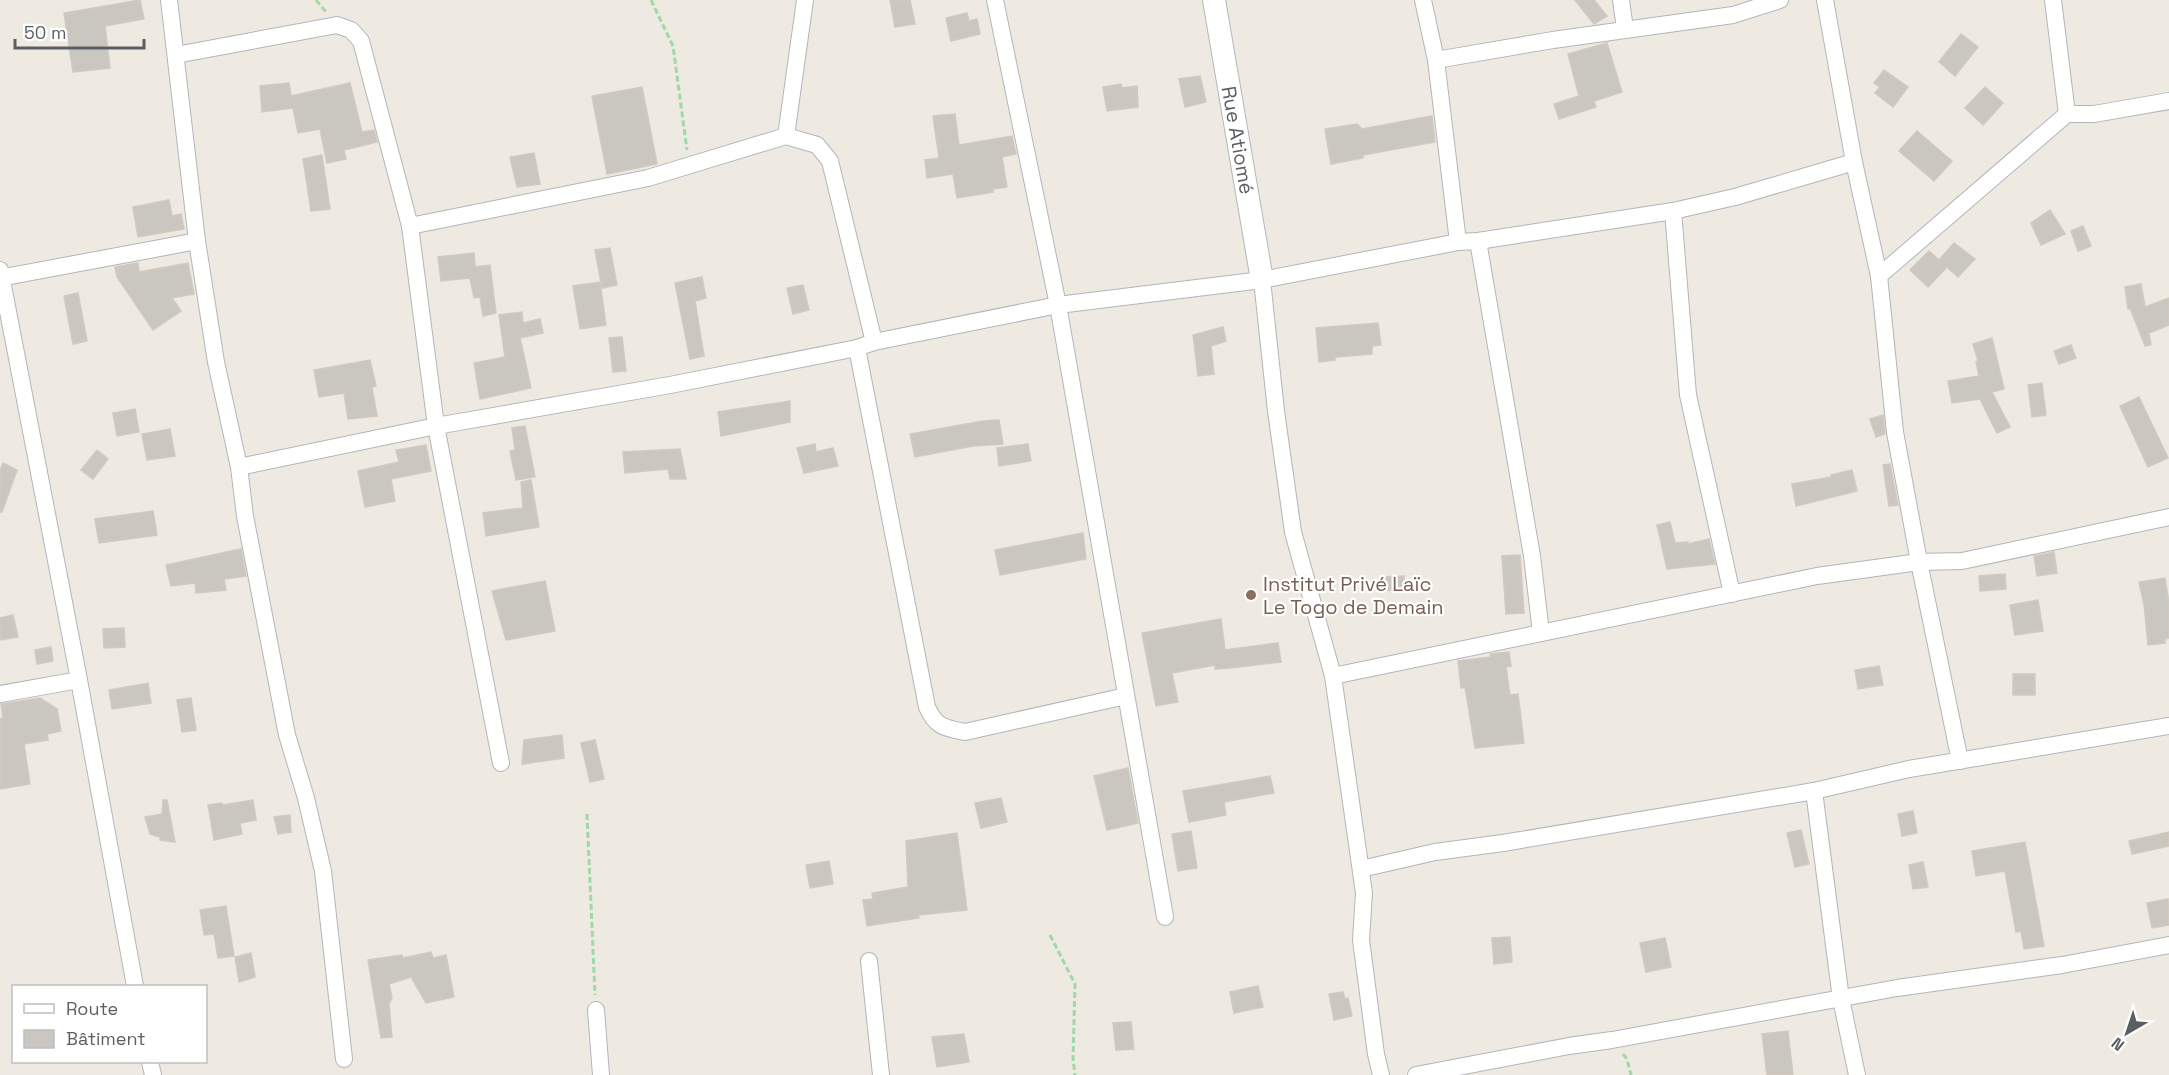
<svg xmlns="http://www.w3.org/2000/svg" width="2169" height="1075" viewBox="0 0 2169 1075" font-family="'Space Grotesk',sans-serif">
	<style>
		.building { fill: #cac6c0; stroke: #d3c9bf; stroke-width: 1.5 }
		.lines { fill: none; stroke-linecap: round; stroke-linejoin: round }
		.street-casing { stroke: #b2b6ba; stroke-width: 18 }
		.secondary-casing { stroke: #b3b8bd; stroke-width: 24 }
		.path { stroke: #9edaa4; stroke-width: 3; stroke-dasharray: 6 3; stroke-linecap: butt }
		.street { stroke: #fff; stroke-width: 16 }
		.secondary { stroke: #fff; stroke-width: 22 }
		.education-dot { fill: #8d6e63; stroke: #fff; stroke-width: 2 }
		.labels { text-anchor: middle; stroke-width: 4.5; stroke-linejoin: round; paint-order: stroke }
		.street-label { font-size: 20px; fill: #5a5f63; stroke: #fff }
		.education-label { font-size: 20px; fill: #785e54; stroke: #fff; text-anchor: start }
	</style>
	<rect width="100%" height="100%" fill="#eee9e1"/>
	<g class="building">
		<polygon points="140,0 144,19 105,26 110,68 73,72 64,13"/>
		<polygon points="890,0 910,0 915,24 895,27"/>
		<polygon points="1575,0 1594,0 1607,16 1594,24"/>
		<polygon points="967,13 969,21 977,19 980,34 951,41 946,18"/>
		<polygon points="1961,34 1978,47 1955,76 1939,62"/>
		<polygon points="1607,43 1622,92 1594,101 1596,107 1559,119 1554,104 1579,96 1568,54"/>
		<polygon points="1884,70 1908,87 1893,107 1875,93 1880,87 1874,83"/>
		<polygon points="1200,76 1206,102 1185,107 1179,79"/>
		<polygon points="289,83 291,96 350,83 362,132 374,130 377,142 344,150 346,159 327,163 320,129 298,133 293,108 262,112 260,86"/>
		<polygon points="1121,84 1122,88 1137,86 1138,107 1107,111 1103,87"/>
		<polygon points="642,87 657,164 607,174 592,96"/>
		<polygon points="1985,87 2003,103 1983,125 1965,108"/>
		<polygon points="955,114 959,145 1012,136 1016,154 1002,157 1007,187 993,189 993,192 957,198 953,174 927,178 925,160 939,158 933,116"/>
		<polygon points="1432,116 1435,142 1363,155 1363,158 1331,164 1325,129 1357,124 1362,129"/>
		<polygon points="1917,131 1952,161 1934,181 1899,151"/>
		<polygon points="534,153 540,184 517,187 510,157"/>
		<polygon points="322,155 330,209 311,211 303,159"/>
		<polygon points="169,200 172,216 181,214 184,229 138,237 133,207"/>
		<polygon points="2050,210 2065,234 2041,245 2031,223"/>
		<polygon points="2083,226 2091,246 2078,251 2071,231"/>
		<polygon points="1954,243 1975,259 1958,277 1947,267 1928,287 1910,270 1929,251 1939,260"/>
		<polygon points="610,248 617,285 602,288 595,250"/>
		<polygon points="474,253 475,267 490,265 496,313 483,316 480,297 474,298 470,278 441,281 438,257"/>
		<polygon points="138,263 139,272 188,263 194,294 172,298 181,311 153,330 117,277 115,267"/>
		<polygon points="702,277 706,298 695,301 704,356 690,359 675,283"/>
		<polygon points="600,282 606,325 580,329 573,286"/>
		<polygon points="2141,284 2145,307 2169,298 2169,325 2149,333 2151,345 2145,346 2130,308 2128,309 2125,287"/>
		<polygon points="803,285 809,310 793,314 787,288"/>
		<polygon points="78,293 87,341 73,344 64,296"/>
		<polygon points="522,312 523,323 540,319 543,333 520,338 531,388 480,399 474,363 505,357 499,315"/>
		<polygon points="1378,323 1381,345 1372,346 1372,354 1335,357 1335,360 1319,362 1316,328"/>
		<polygon points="1223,327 1226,341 1211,346 1214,374 1198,376 1193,335"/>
		<polygon points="622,337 626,371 613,372 609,338"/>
		<polygon points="1992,338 2004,389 1992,392 2010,427 1997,433 1980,399 1952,403 1948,381 1979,376 1976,362 1978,361 1973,344"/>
		<polygon points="2071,345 2076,358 2059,364 2054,351"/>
		<polygon points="370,360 376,386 372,387 377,416 348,419 344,393 319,397 314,370"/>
		<polygon points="2042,383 2046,415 2032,417 2028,385"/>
		<polygon points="2139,397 2168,458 2148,467 2120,406"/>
		<polygon points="790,401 790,422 721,436 718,412"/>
		<polygon points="135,409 139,432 117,436 113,413"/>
		<polygon points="1883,415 1885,434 1876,437 1870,419"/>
		<polygon points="999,420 1003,444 973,446 915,457 910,434 983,421"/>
		<polygon points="525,426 535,477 516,480 510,451 515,450 512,428"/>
		<polygon points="170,429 175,456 147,460 142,434"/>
		<polygon points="815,444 816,452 833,448 838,466 804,473 797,448"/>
		<polygon points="1028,444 1031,461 999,466 997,448"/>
		<polygon points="426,445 431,471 391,479 395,501 365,507 358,471 399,462 396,450"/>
		<polygon points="680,449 686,479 670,479 668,469 625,473 623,452"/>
		<polygon points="97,450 108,459 93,479 81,470"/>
		<polygon points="3,463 17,470 2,512 0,512 0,471"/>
		<polygon points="1890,464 1898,505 1889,506 1883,465"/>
		<polygon points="1852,470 1857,491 1796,506 1792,484 1831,477 1831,475"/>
		<polygon points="531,480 539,527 486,536 483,513 523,508 521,482"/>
		<polygon points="153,511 157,535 99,543 95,519"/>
		<polygon points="1670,522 1675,543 1688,542 1688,544 1709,539 1715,564 1667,569 1657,525"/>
		<polygon points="1083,533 1086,559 1000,575 995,550"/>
		<polygon points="241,549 246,576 224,579 226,590 196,593 195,583 171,586 166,565"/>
		<polygon points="2054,552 2057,573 2037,576 2034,556"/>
		<polygon points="1520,555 1524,613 1506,614 1502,556"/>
		<polygon points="2005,574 2006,589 1980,591 1979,576"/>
		<polygon points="1404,576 1405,589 1383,591 1382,577"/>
		<polygon points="2165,578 2169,603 2169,638 2165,639 2165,643 2148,645 2144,604 2139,582"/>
		<polygon points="545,581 555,631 506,640 492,591"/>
		<polygon points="2038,600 2043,631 2015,635 2010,605"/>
		<polygon points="13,615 18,637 0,640 0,618"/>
		<polygon points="1221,619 1225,650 1278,643 1281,662 1230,668 1215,669 1215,665 1172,673 1178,702 1156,706 1142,633"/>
		<polygon points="124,628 125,647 104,648 103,629"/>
		<polygon points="51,647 53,661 37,664 35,650"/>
		<polygon points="1509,652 1511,666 1506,667 1510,695 1518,694 1524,743 1475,748 1465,687 1461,688 1458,661 1491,657 1490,654"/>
		<polygon points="1879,666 1883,685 1858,689 1855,670"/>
		<rect x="2013" y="674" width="22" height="21"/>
		<polygon points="148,683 151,703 112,709 109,690"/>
		<polygon points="40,698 57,709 61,731 47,734 48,740 24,744 30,784 0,789 0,719 3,718 1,704"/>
		<polygon points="191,698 196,730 182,732 177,700"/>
		<polygon points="562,735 564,758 522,764 524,740"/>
		<polygon points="595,740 604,779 590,782 581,743"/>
		<polygon points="1128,768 1138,823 1107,830 1094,776"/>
		<polygon points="1270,776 1274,793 1224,802 1226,815 1189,822 1183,791"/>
		<polygon points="1001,798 1007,822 981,828 975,803"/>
		<polygon points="163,800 167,800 175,842 160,840 160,837 150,834 145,817 162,814"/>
		<polygon points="253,800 256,820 240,823 242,834 214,840 208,805 222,803 222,805"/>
		<polygon points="1913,811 1917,833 1902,836 1898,814"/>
		<polygon points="290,815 291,832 278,834 274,817"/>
		<polygon points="1801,830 1809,864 1795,867 1787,833"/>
		<polygon points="1191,831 1197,868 1178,871 1172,834"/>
		<polygon points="2169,832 2169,846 2132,854 2129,841"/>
		<polygon points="957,833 967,910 918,915 919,918 867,926 863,900 873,899 872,893 908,887 906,841"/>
		<polygon points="2025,842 2044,946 2024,949 2021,931 2016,932 2005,871 1976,876 1972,851"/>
		<polygon points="829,861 833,884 810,888 806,865"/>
		<polygon points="1923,862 1928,887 1913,889 1909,865"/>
		<polygon points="2168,899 2169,925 2152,928 2147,903"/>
		<polygon points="226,906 234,956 218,958 214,934 204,935 200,910"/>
		<polygon points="1510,937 1512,962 1494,964 1492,938"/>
		<polygon points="1665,938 1671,967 1646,972 1640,943"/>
		<polygon points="431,952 433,958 446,955 454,997 426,1003 411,977 389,984 392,998 389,1004 392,1037 381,1038 368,960 402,955 403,958"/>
		<polygon points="251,953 255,977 239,982 235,957"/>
		<polygon points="1258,986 1263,1007 1234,1013 1230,992"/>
		<polygon points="1343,992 1345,999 1348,998 1352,1016 1334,1020 1329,994"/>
		<polygon points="1131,1022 1134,1049 1116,1050 1113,1023"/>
		<polygon points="1788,1031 1793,1075 1767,1075 1762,1034"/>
		<polygon points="964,1034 969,1062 937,1067 932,1037"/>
	</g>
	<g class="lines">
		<defs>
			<g id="street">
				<polyline points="169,0 197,241 216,362 239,467 245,516 287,735 306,798 323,871 344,1059"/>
				<polyline points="995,0 1058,305 1165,917"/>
				<polyline points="1423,0 1436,60 1458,242"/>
				<polyline points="1621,0 1625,29"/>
				<polyline points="1825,0 1854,162 1879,276 1895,432 1919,562 1960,761"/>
				<polyline points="2053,0 2067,114"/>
				<polyline points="176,55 337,25 351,30 361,41 410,226 436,426 501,763"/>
				<polyline points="1436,60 1553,40 1733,15 1780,0"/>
				<polyline points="786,136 805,0"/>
				<polyline points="1673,211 1688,395 1732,594"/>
				<polyline points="410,226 648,178 786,136 817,145 830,161 874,342"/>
				<polyline points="1478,241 1532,556 1541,633"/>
				<polyline points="0,270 79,680 135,986"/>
				<polyline points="1879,276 2067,114 2094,114 2169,101"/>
				<polyline points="0,278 197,241"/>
				<polyline points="1262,280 1276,411 1293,532 1333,676 1364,893 1361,940 1376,1054 1381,1075"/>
				<path d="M857 348 927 707C936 727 944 728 965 732L1126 696"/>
				<polyline points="239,467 436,426 670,385 857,348 874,342 1058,305 1262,280 1458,242 1478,241 1673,211 1735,197 1854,162"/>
				<polyline points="1333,676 1817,576 1919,562 1962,561 2169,517"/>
				<polyline points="0,694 79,680"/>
				<polyline points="1814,791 1841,999 1857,1075"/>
				<polyline points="1361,869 1435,852 1503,843 1814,791 1909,769 2169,726"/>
				<polyline points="869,961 881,1075"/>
				<polyline points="596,1010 601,1075"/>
				<polyline points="150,1062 153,1075"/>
				<polyline points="1416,1075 1569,1046 1612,1040 1897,988 2062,965 2169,945"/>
			</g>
			<polyline id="secondary" points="1214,0 1262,280"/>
		</defs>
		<use href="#street" class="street-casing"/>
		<use href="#secondary" class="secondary-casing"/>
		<g class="path">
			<polyline points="316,0 326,12"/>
			<polyline points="651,0 673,46 687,150"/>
			<polyline points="587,814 595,995"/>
			<polyline points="1050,935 1075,984 1073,1059 1075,1075"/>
			<polyline points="1623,1054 1627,1059 1631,1075"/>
		</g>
		<use href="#street" class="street"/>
		<use href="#secondary" class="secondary"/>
	</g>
	<circle class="education-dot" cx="1251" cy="595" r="6"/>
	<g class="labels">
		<g class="street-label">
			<text transform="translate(1238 140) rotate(80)" y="7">Rue Atiomé</text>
		</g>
		<g class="education-label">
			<text x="1263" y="591">Institut Privé Laïc<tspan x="1263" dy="23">Le Togo de Demain</tspan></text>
		</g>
	</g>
	<rect x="12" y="985" width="195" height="78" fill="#ffffff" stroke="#bdbfc1" stroke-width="1.5"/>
	<rect x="24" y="1004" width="30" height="9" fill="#ffffff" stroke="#bdbfc1" stroke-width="1.5"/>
	<text x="66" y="1015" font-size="18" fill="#5a5f63">Route</text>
	<rect x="24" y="1030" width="30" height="18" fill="#cac6c0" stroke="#bdbfc1" stroke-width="1.5"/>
	<text x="66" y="1045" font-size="18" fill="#5a5f63">Bâtiment</text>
	<g transform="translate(2127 1033) rotate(219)" stroke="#ffffff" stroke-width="4.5" paint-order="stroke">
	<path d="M0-4.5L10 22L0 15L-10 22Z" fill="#5a5f63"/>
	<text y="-9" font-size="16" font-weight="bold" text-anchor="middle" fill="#5a5f63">N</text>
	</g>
	<path d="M15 39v9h129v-9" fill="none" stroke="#5a5f63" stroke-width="3"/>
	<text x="24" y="39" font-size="18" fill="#5a5f63" stroke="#ffffff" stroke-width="4.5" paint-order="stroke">50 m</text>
</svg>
